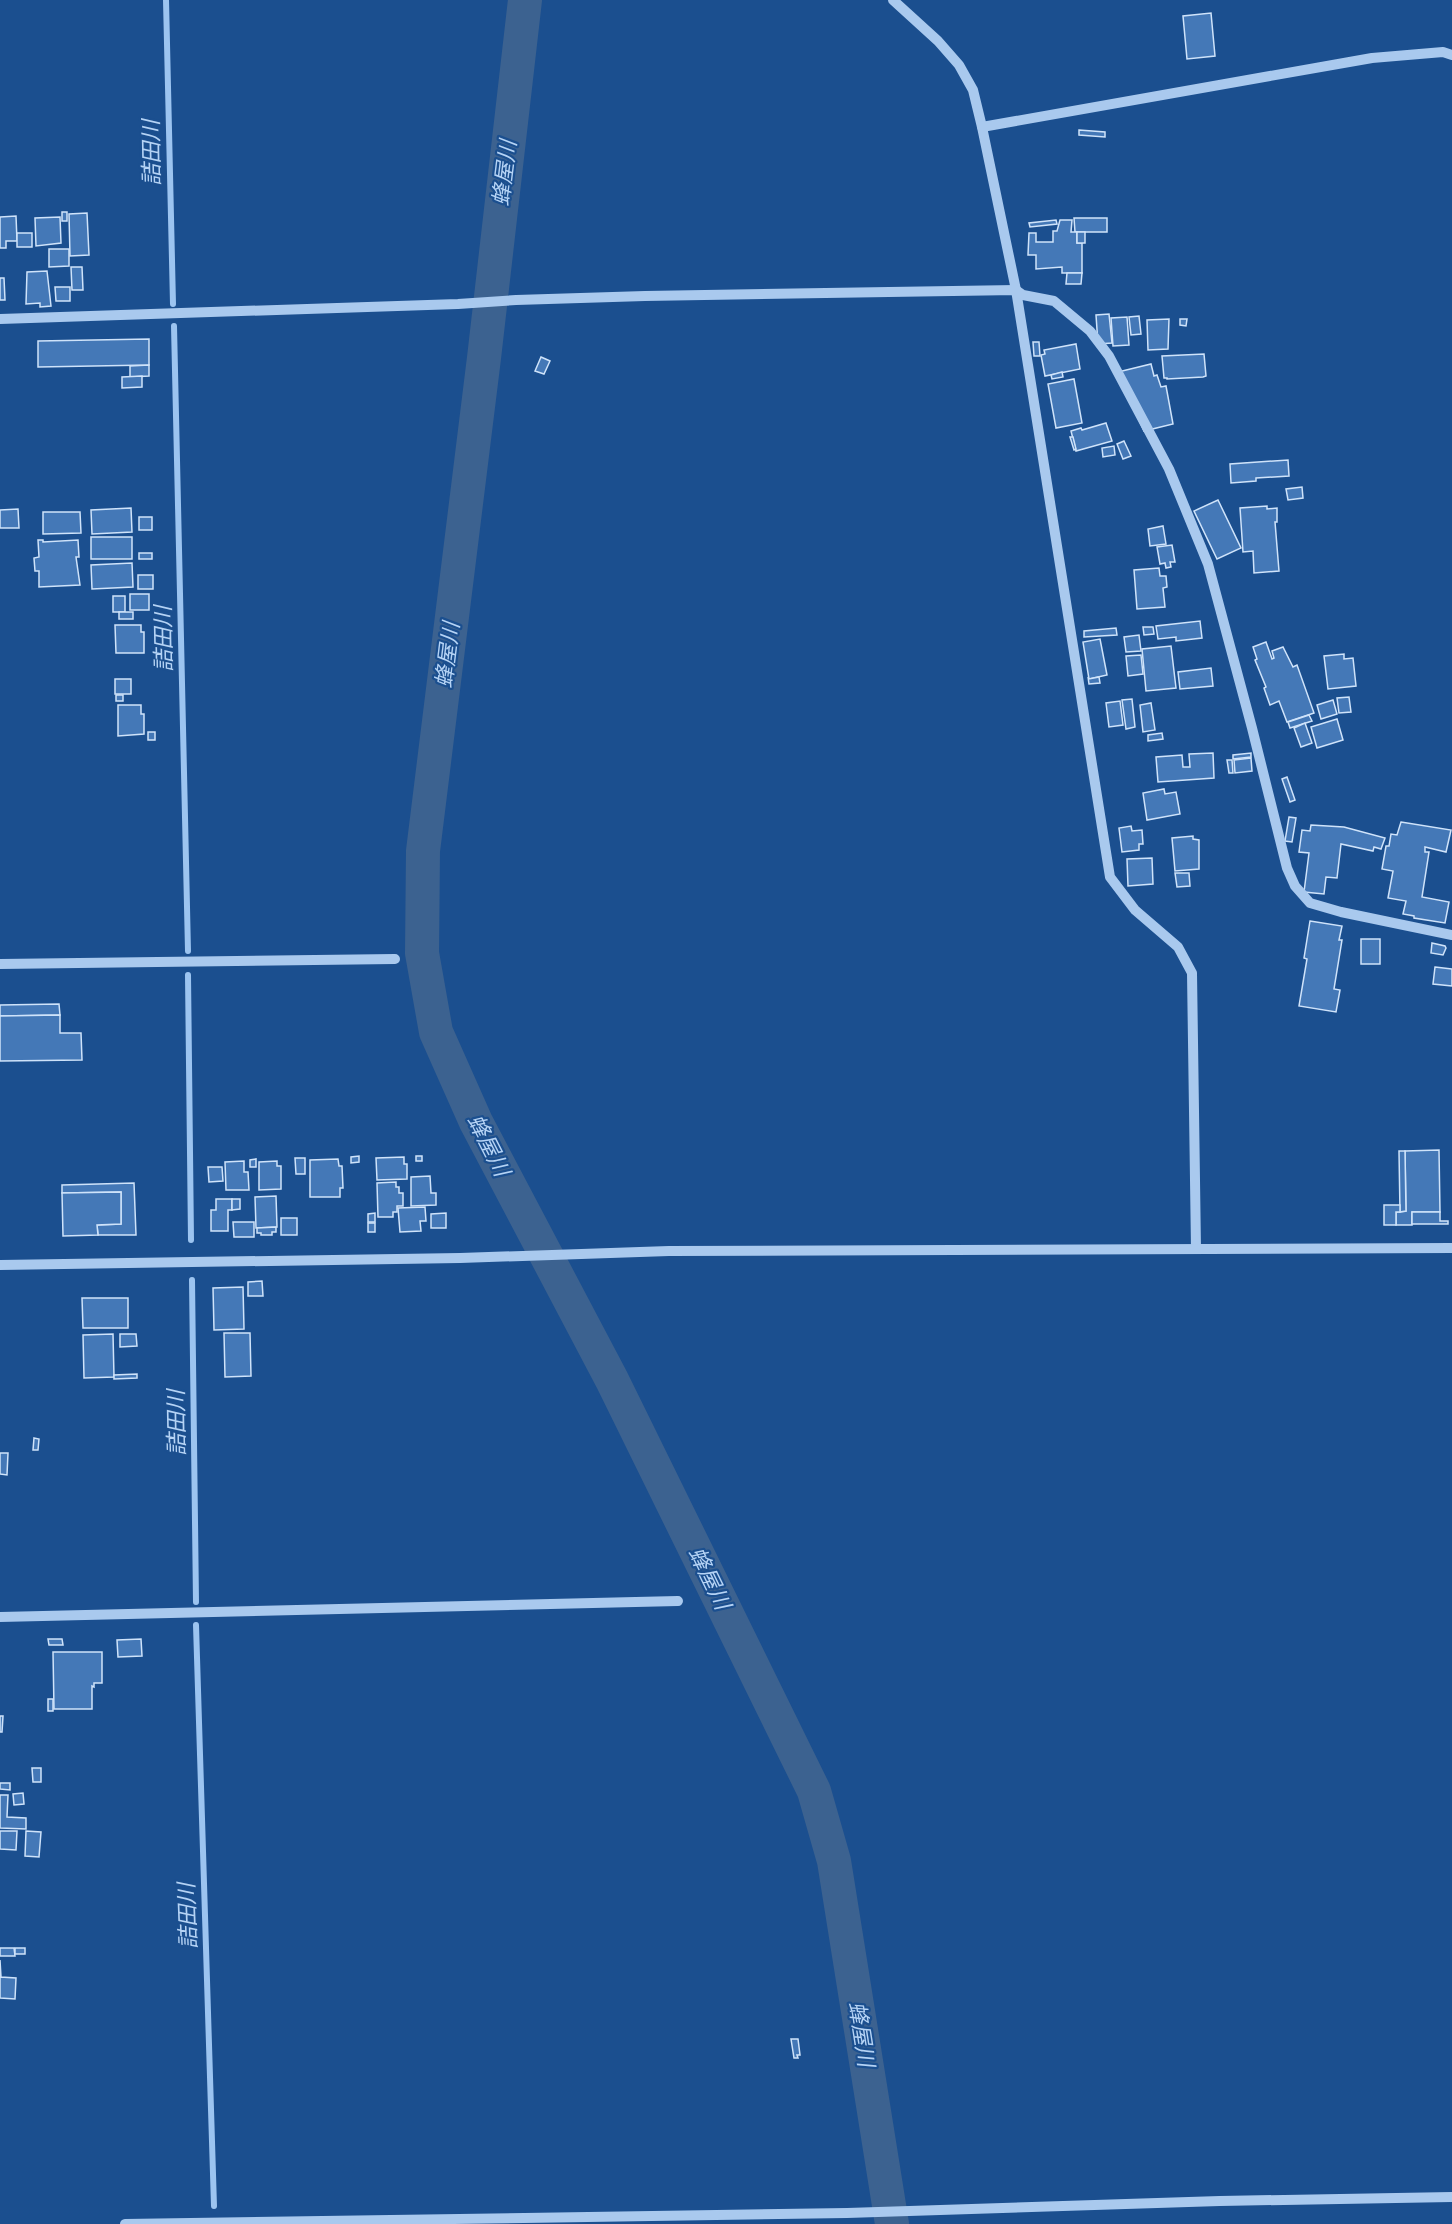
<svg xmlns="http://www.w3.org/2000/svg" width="1452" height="2224" viewBox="0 0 1452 2224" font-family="'Archivo Narrow','Noto Sans JP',sans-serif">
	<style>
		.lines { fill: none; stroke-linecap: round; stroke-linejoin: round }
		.stream { stroke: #9cc4f0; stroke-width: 6 }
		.river { stroke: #3c6290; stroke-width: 34 }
		.building { fill: #4478b7; stroke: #cfe3fa; stroke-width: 1.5 }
		.minor { stroke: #a9c9ee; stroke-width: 10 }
		.labels { text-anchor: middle; stroke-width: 4.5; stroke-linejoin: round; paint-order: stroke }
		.water-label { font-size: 22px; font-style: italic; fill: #b5d3f5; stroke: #1b4f8f }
	</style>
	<rect width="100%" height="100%" fill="#1b4f8f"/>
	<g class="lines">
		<g class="stream">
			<polyline points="166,0 173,304"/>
			<polyline points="174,326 188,951"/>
			<polyline points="188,975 191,1240"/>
			<polyline points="192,1280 196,1602"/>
			<polyline points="196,1625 214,2206"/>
		</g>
		<polyline class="river" points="525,0 484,358 423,851 422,953 436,1032 476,1122 612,1380 814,1791 834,1861 892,2224"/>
	</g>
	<g class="building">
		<polygon points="1211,13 1215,56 1187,59 1183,16"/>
		<polygon points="1079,130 1105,132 1105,137 1079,135"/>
		<rect x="62" y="212" width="5" height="9"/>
		<polygon points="87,213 89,255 70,256 69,214"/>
		<polygon points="16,216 17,241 6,241 6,248 0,248 0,217"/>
		<polygon points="60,217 61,243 36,246 35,218"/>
		<polygon points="1074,218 1107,218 1107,232 1075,232"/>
		<polygon points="1056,220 1057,224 1030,227 1029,223"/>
		<polygon points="1060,220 1072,220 1071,232 1077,232 1077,243 1082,243 1082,273 1062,273 1062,267 1036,269 1036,255 1028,255 1029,233 1036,233 1036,242 1053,242 1053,231 1057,231"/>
		<rect x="1077" y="232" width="8" height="11"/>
		<rect x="17" y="233" width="15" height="14"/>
		<polygon points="49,249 69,249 69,266 49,267"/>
		<polygon points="71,267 82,267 83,290 72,290"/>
		<polygon points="47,271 51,306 40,307 40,303 26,304 27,272"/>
		<polygon points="1067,273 1082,273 1081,284 1066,284"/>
		<polygon points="0,278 4,278 5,300 0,300"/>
		<polygon points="55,287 70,287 70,301 56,301"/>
		<polygon points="1109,314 1112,343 1098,344 1096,315"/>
		<polygon points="1139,316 1141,334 1131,335 1129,317"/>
		<polygon points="1127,317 1129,345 1113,346 1111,318"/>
		<polygon points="1169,319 1168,349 1148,350 1147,320"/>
		<polygon points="1180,319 1187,319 1186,326 1180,325"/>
		<polygon points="149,339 149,365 38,367 38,341"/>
		<polygon points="1033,342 1039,342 1040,356 1034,356"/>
		<polygon points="1076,344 1080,369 1045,376 1041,355 1045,354 1044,350"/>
		<polygon points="1204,354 1206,376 1203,377 1167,379 1167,378 1164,378 1162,356"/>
		<polygon points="541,357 550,361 544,374 535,371"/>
		<polygon points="1151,364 1154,376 1157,375 1161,387 1166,386 1173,424 1144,431 1118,372"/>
		<polygon points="149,365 149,376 130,377 130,366"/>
		<polygon points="1062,372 1063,377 1052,379 1051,375"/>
		<polygon points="142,376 142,387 122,388 122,377"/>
		<polygon points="1074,379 1082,423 1056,428 1048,384"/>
		<polygon points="1106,423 1112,441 1076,451 1071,431 1081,428 1082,430"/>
		<polygon points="1070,437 1073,437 1076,449 1074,450"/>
		<polygon points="1124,441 1131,456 1123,459 1117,444"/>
		<polygon points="1114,446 1115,455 1103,457 1102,448"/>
		<polygon points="1288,460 1289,476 1256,478 1256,481 1231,483 1230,464"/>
		<polygon points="1302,487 1303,498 1288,500 1286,489"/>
		<polygon points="1218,500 1241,548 1217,559 1194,511"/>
		<polygon points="1267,506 1267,509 1277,508 1277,522 1275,522 1279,571 1254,573 1253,551 1243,552 1240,508"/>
		<polygon points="131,508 132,532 92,534 91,510"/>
		<polygon points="18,509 19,528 0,528 0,510"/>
		<polygon points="43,512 80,512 81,533 43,534"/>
		<rect x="139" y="517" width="13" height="13"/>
		<polygon points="1163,526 1166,544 1150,546 1148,529"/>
		<rect x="91" y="537" width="41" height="22"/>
		<polygon points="38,540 43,540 43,542 78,540 79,557 76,557 80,585 39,587 39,571 35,571 34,558 39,557"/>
		<polygon points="1172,545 1175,562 1170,562 1171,567 1166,568 1165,563 1160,564 1157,547"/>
		<rect x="139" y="553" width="13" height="6"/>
		<polygon points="132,563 133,587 92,589 91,565"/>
		<polygon points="1159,568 1160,576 1166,576 1167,587 1163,588 1165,607 1137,609 1134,570"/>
		<rect x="138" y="575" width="15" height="14"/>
		<rect x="130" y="594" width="19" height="16"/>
		<rect x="113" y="596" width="12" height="16"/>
		<rect x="119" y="612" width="14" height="7"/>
		<polygon points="1200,621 1202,638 1176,641 1176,637 1158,639 1156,626"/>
		<polygon points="115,625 141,625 141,632 144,632 144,653 116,653"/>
		<polygon points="1143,627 1153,627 1154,634 1144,635"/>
		<polygon points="1116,628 1117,635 1084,637 1084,631"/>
		<polygon points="1139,635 1141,651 1126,652 1124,637"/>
		<polygon points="1100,639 1107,675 1089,679 1083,642"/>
		<polygon points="1266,642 1272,659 1274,658 1272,651 1283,647 1293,667 1297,665 1314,713 1287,722 1279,701 1270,705 1264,688 1266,687 1255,660 1257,659 1253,647"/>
		<polygon points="1171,646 1176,688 1146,691 1142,649"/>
		<polygon points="1344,654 1344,659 1353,658 1356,686 1328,689 1324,656"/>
		<polygon points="1141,655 1143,674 1128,676 1126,656"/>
		<polygon points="1211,668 1213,686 1180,689 1178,672"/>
		<polygon points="1088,677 1089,679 1099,677 1100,683 1089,684"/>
		<rect x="115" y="679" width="16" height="15"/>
		<rect x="116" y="695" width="7" height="6"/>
		<polygon points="1349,697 1351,712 1339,713 1337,698"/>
		<polygon points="1132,699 1135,727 1126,729 1122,700"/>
		<polygon points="1333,700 1337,714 1321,719 1317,705"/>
		<polygon points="1120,701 1123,725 1109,727 1106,703"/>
		<polygon points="1151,703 1155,730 1143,732 1140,705"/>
		<polygon points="118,705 141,705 141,714 144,714 144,734 118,736"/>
		<polygon points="1309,715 1312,721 1290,728 1288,722"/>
		<polygon points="1337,719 1343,740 1317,748 1311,727"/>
		<polygon points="1305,723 1312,743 1301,747 1294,728"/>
		<rect x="148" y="732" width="7" height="8"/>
		<polygon points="1162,733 1163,739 1148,741 1148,735"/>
		<polygon points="1213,753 1214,778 1158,782 1156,757 1182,755 1183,767 1190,767 1189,754"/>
		<polygon points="1251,753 1251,757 1233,759 1233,755"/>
		<polygon points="1251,758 1252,771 1235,773 1234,760"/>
		<polygon points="1227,760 1232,760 1233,773 1229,773"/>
		<polygon points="1287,777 1295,800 1290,802 1282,779"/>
		<polygon points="1164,789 1165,794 1176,792 1180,814 1147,820 1143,793"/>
		<polygon points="1289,817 1296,818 1292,842 1285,841"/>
		<polygon points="1401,822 1451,830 1446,852 1425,847 1425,852 1429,852 1422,897 1449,902 1445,923 1414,918 1414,916 1403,914 1406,901 1388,898 1393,871 1382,869 1386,846 1389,846 1391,834 1397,835"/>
		<polygon points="1311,825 1344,827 1385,838 1381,849 1374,847 1373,851 1341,844 1337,878 1326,877 1324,894 1304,892 1309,853 1299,852 1302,830 1310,831"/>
		<polygon points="1131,826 1132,831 1142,830 1143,844 1139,844 1139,850 1122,852 1119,828"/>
		<polygon points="1193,836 1193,839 1199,840 1199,869 1175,871 1172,838"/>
		<polygon points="1152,858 1153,884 1128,886 1127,859"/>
		<polygon points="1175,873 1189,873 1190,886 1177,887"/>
		<polygon points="1310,921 1342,926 1339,940 1342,940 1334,989 1340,990 1336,1012 1299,1006 1307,959 1304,958"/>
		<rect x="1361" y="939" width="19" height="25"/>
		<polygon points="1432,943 1445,946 1446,948 1443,955 1431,953"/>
		<polygon points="1435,967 1452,969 1452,986 1433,984"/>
		<polygon points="59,1004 60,1015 0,1016 0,1005"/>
		<polygon points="60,1015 60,1033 81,1033 82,1060 0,1061 0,1016"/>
		<polygon points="1439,1150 1440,1212 1412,1212 1412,1225 1396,1225 1396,1212 1406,1211 1405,1151"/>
		<polygon points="1399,1151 1405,1151 1406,1211 1400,1212"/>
		<polygon points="359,1156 359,1162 351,1163 351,1157"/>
		<rect x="416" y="1156" width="6" height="5"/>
		<polygon points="404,1157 404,1164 407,1164 407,1179 377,1180 376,1158"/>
		<polygon points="295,1158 305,1158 305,1174 296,1174"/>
		<polygon points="256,1159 256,1167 250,1167 250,1160"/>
		<polygon points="338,1159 339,1166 342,1166 343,1188 340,1188 340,1197 310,1197 310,1160"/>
		<polygon points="244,1161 244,1172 248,1172 249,1190 226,1190 225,1162"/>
		<polygon points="277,1161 277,1166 281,1166 281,1189 259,1190 259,1162"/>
		<polygon points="208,1167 222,1167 223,1181 209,1182"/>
		<polygon points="430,1176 431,1193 436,1193 436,1205 411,1206 411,1177"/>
		<polygon points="396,1182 396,1187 399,1187 399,1193 403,1193 403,1206 397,1206 397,1212 393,1212 393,1217 378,1217 377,1183"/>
		<polygon points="134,1183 136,1235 98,1235 97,1225 121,1224 121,1192 62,1193 62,1185"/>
		<polygon points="121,1192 121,1224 97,1225 98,1235 63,1236 62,1193"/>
		<polygon points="276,1196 277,1227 256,1228 255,1197"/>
		<polygon points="216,1199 232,1199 232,1210 228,1210 228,1231 211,1231 211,1210 216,1210"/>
		<polygon points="232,1199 240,1199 240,1209 232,1210"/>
		<polygon points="1384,1205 1400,1205 1400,1212 1396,1212 1396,1225 1384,1225"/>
		<polygon points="425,1207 426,1221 420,1221 421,1231 400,1232 398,1208"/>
		<polygon points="1412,1212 1440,1212 1440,1221 1448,1221 1448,1224 1412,1224"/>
		<polygon points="375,1213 375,1222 368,1222 368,1214"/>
		<polygon points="446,1213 446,1228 431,1228 431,1214"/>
		<rect x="281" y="1218" width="16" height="17"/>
		<polygon points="233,1222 254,1222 254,1237 234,1237"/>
		<rect x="368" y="1223" width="7" height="9"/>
		<polygon points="276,1227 276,1232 272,1232 272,1235 261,1235 261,1233 257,1233 257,1228"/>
		<polygon points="262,1281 263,1296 248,1296 248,1282"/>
		<polygon points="243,1287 244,1329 214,1330 213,1288"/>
		<polygon points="82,1298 128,1298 128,1328 83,1328"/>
		<polygon points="224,1333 250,1333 251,1376 225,1377"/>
		<polygon points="113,1334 114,1377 84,1378 83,1335"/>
		<polygon points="120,1334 136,1334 137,1346 120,1347"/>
		<polygon points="137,1374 137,1378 114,1379 114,1375"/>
		<polygon points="34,1438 39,1439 38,1450 33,1450"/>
		<polygon points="0,1453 8,1453 7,1475 0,1474"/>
		<polygon points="48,1639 62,1639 63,1645 49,1645"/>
		<polygon points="141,1639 142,1656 118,1657 117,1640"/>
		<polygon points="53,1652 102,1652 102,1683 94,1683 94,1687 92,1686 92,1709 54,1709"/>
		<rect x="48" y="1699" width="5" height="12"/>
		<polygon points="0,1716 3,1716 2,1732 0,1732"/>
		<polygon points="32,1768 41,1768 41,1782 33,1782"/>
		<polygon points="0,1783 10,1783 10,1790 0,1789"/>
		<polygon points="23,1793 24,1804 14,1805 13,1794"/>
		<polygon points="0,1795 8,1795 7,1817 26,1818 26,1829 0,1828"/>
		<polygon points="0,1831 17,1831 16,1850 0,1849"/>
		<polygon points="26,1831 41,1832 39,1857 25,1856"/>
		<polygon points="0,1948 14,1948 15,1956 0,1956"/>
		<rect x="15" y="1948" width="10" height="6"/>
		<polygon points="0,1960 1,1977 16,1978 15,1999 0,1998"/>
		<polygon points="791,2039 798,2039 800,2055 797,2055 798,2058 794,2058"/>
	</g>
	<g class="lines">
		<g class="minor">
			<polyline points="893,0 938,41 959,65 973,90 982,127 1016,290 1110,877 1135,910 1178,947 1192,973 1196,1249"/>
			<polyline points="982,127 1372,58 1443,52 1452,55"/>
			<polyline points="0,319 458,304 516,300 645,296 1016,290 1023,295 1054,301 1090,331 1109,356 1169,469 1208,564 1252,728 1287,868 1295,886 1310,903 1341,912 1452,935"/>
			<polyline points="0,964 395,959"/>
			<polyline points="0,1265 460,1258 669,1251 1452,1248"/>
			<polyline points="0,1617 678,1601"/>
			<polyline points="125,2224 847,2213 1220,2201 1452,2197"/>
		</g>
	</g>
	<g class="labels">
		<g class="water-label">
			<text transform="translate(151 153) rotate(-91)" y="8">詰田川</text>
			<text transform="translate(504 173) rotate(-83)" y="8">蜂屋川</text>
			<text transform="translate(163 639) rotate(-91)" y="8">詰田川</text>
			<text transform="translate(447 655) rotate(-83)" y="8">蜂屋川</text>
			<text transform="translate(489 1145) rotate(63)" y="8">蜂屋川</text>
			<text transform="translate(176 1423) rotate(-91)" y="8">詰田川</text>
			<text transform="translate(710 1578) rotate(64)" y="8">蜂屋川</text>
			<text transform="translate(187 1916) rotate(-92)" y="8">詰田川</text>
			<text transform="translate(862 2034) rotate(81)" y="8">蜂屋川</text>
		</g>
	</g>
</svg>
